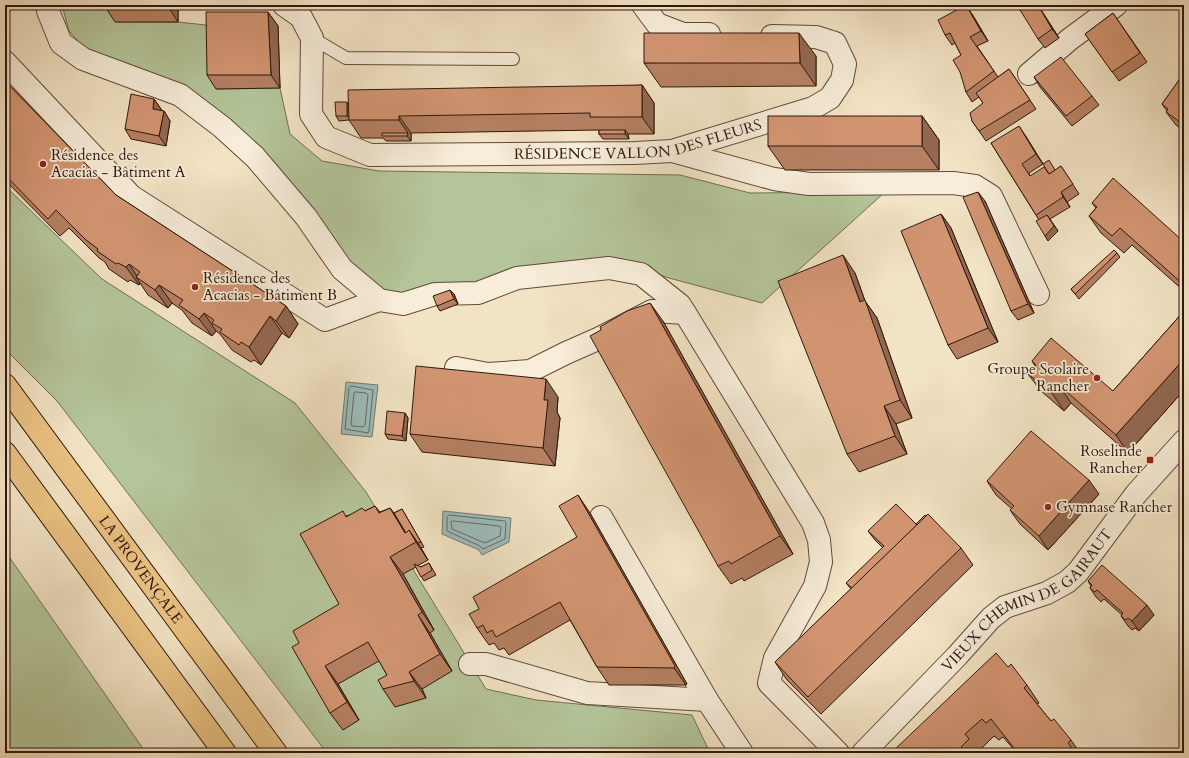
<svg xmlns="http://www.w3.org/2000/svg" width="1189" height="758" viewBox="0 0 1189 758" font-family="Cardo,serif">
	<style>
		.green { fill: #b4c599; stroke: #726e54 }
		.water { fill: #9dbdbc; stroke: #717b76 }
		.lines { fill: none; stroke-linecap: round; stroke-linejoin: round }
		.shore { stroke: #666a65; stroke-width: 1 }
		.service-casing { stroke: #604a3c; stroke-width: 14 }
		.minor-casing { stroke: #604a3c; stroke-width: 24 }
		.motorway-casing { stroke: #2f170e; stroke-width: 24 }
		.service { stroke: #f7edd9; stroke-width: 12 }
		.minor { stroke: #f7edd9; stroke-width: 22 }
		.motorway { stroke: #e9c282; stroke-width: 22 }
		.wall { fill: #b58062; stroke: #2f170e }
		.shaded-wall { fill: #936850; stroke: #2f170e }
		.building { fill: #d29572; stroke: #2f170e }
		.poi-dot { fill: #8f2418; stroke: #f7edd9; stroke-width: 1.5 }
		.labels { text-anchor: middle; stroke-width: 3.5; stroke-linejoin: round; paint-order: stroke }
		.street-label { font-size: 15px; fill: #2f170e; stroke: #f7edd9 }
		.poi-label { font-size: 15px; fill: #2f170e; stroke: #f7edd9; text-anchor: start }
	</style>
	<rect width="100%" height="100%" fill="#f2e3c4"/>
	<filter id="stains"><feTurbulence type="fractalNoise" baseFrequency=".005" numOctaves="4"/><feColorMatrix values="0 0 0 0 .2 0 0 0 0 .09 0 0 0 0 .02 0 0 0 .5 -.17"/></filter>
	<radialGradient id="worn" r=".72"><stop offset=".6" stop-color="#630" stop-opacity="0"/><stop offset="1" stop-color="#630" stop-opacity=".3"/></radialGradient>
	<g class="green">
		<polygon points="62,5 115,5 116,22 178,22 215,26 216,89 280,88 290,134 322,161 379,171 680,175 750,193 885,192 762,303 669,278 620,261 474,287 418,293 383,292 347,261 264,155 89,53 69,31"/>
		<polygon points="5,186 102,279 295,403 366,492 486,689 536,700 692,715 710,753 327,753 57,401 5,349"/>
		<polygon points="5,551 146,753 5,753"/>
	</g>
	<g class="water">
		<polygon points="346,382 378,385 372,437 341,434"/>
		<polygon points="443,511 511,518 509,542 482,555 479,550 442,534"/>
	</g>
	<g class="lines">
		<g class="shore">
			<polygon points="351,386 373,390 369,431 368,433 345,429 349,388"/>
			<polygon points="356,392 366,393 368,395 365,425 363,427 352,426 351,424 354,393"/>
			<polygon points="449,515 505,521 506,523 505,539 483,549 480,546 447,531 447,517"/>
			<polygon points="453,521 499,526 501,527 500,536 485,543 452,529 451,522"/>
		</g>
		<defs>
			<polyline id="service" points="312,38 346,58 513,59"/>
			<g id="minor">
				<path id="s1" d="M284 5 301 17 312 38 311 114 326 137 370 155 635 153 672 151 813 108 830 98 842 80 845 64 835 43 816 37 772 36"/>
				<polyline points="643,5 657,24 683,34 709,34"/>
				<polyline points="5,62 131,196 325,320 379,300 342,269 306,217 255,157 222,127 180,95 83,59 61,43 48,11 48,5"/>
				<polyline points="1029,74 1070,39 1116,5"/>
				<polyline points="672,151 774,179 809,184 953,183 975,186 991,196 1038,294"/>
				<polyline points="379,300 403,304 435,294 478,293 517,278 609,268 641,274 680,305 685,313"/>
				<polyline points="456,368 488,374 530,371 566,353 600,338 652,311 685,313 813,523 819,540 821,562 815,586 775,658 769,683 838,753"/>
				<polyline points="601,517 707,700 742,753"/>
				<polyline points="470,664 486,664 587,693 707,700"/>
				<path id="s2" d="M863 753 957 656 991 618 1005 607 1047 593 1067 582 1078 572 1136 494 1184 441"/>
			</g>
			<g id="motorway">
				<path id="s3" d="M5 385 276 753"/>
				<polyline points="5,453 225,753"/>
			</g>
		</defs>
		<use href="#service" class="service-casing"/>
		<use href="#minor" class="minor-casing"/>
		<use href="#motorway" class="motorway-casing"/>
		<use href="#service" class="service"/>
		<use href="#minor" class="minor"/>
		<use href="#motorway" class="motorway"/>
	</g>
	<g class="wall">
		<polygon points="106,5 178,5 178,22 115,22 106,8"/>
		<polygon points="343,5 404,5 404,7 346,9"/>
		<polygon points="1038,5 1059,38 1045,48 1038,39"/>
		<polygon points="268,12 278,26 280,88 216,89 207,75"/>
		<polygon points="1113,13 1147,62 1119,81 1085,34"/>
		<polygon points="972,14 988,41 977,46 998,77 1009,69 1036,109 986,141 972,121 983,103 979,97 972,102 966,92 961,55 955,43 952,45 945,35"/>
		<polygon points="816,56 816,86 661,87 644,63"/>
		<polygon points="1184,73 1184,131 1176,125 1166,112 1167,111 1162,104"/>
		<polygon points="1034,77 1092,96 1099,105 1072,126 1040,87"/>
		<polygon points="5,81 116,195 286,306 298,324 289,338 282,333 261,365 254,360 251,362 232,350 220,334 216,331 212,336 192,323 182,310 172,303 168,308 148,295 140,283 139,285 130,280 128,282 109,269 105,262 99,258 69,228 60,236 5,180"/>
		<polygon points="642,85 654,103 654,134 628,134 629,139 603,139 599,134 599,130 411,133 411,141 386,141 383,138 361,138 349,120 339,121 336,116 348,105"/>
		<polygon points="154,99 161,109 161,110 164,111 170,121 166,146 131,139 125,129"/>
		<polygon points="922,116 939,140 939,170 785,170 768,146"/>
		<polygon points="1025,135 1043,164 1029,173 1030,176 1056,170 1061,166 1079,194 1067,202 1070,207 1050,219 1058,231 1048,241 1039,220 991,143"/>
		<polygon points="985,201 1034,313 1018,320 1011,311"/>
		<polygon points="1092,203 1184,242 1184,291 1132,245 1124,253 1101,233 1089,216 1096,208"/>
		<polygon points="941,214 951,228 998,342 957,359 948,345"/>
		<polygon points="1117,253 1120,257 1079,299 1071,289"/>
		<polygon points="855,273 865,301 877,318 912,418 896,424 907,454 859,472 847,454"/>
		<polygon points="454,294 458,304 440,311 437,306"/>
		<polygon points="1184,311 1184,390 1128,453 1071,403 1064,411 1041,391 1028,374 1035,366 1032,361 1113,391"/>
		<polygon points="663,321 793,554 744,581 742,578 731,584 718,566"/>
		<polygon points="558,397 557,412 560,418 555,466 422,452 410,434"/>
		<polygon points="405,413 408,418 406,441 388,439 385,434"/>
		<polygon points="987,481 1099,494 1048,550 1020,524 1010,510 1012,509 996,495"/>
		<polygon points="375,506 380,512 390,508 394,513 402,509 424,547 421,548 428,560 417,566 421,567 429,563 436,575 424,581 416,567 403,574 434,630 430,633 452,671 422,689 426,698 395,707 383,689 387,675 379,661 338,684 359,720 343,730 330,713 299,643 339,604 346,516 365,511"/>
		<polygon points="590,513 687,684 686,685 609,685 597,667 570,620 509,655 504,648 499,650 494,643 489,645 477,628 479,609 577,537"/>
		<polygon points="916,524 961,548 973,565 821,714 787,680 775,662 851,589 846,583 883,548 875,540 868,531"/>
		<polygon points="1088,581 1154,615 1139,631 1135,628 1132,630 1128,626 1121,616 1122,615 1104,599 1101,602 1096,597 1090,588 1091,586"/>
		<polygon points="1008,667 1027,685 1039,703 1037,704 1051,721 1071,740 1080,753 1017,753 1003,737 999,740 994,736 978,752 979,753 891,753"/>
	</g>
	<g class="shaded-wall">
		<polygon points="169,5 178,5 178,22 169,8"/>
		<polygon points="966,5 972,14 988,41 981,31"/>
		<polygon points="1038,5 1059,38 1052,29"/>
		<polygon points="268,12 278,26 280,88 271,75"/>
		<polygon points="799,33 816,56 816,86 800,63"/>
		<polygon points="642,85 654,103 654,134 642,117"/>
		<polygon points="154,99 161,109 160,118 153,109"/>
		<polygon points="347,102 350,107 351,120 347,116"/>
		<polygon points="164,111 170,121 166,146 159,136"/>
		<polygon points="399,116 411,133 411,141 407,136 408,133 399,120"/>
		<polygon points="922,116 939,140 939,170 922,146"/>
		<polygon points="1019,126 1025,135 1043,164 1036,154"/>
		<polygon points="625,130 628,134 629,139 625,134"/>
		<polygon points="978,192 985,201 1034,313 1028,304"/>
		<polygon points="1061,192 1070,207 1063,197"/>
		<polygon points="941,214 951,228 998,342 988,328"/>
		<polygon points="1047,215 1058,231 1048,241 1045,236"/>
		<polygon points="843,255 855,273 865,301 877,318 912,418 900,400 860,302"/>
		<polygon points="129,264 139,279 136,277 140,283 139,285 126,267"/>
		<polygon points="159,285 172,303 168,308 155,290"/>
		<polygon points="450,290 454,294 458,304 454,299"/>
		<polygon points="650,303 663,321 793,554 780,536"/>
		<polygon points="286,306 298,324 289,338 276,321"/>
		<polygon points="204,313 216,331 212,336 199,319"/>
		<polygon points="270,316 282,333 261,365 249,347"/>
		<polygon points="1184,359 1184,390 1128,453 1116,435"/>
		<polygon points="546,379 558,397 557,412 560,418 555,466 543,448 544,400"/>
		<polygon points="1059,385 1071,403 1064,411 1052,393"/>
		<polygon points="884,406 896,424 907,454 895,436"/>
		<polygon points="405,413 408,418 406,441 402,436"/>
		<polygon points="1089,480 1099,494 1048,550 1039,536"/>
		<polygon points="578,495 590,513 687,684 686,685 674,668"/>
		<polygon points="390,508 402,525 413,544 405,533"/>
		<polygon points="409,530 421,548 428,560 416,542"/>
		<polygon points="390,557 403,574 434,630 422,612"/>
		<polygon points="1147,605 1154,615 1139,631 1132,621"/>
		<polygon points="418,615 430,633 452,671 440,654"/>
		<polygon points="325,666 338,684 359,720 347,702"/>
		<polygon points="409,672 422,689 426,698 414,681"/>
	</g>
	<g class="building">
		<rect x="106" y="5" width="63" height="3"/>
		<polygon points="966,5 981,31 970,37 994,71 966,92 960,72 953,60 961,55 950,33 945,35 938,20"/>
		<polygon points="1017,5 1038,5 1052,29 1038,39"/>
		<polygon points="206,12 268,12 271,75 207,75"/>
		<polygon points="1113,13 1140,53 1112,72 1085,34"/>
		<polygon points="644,33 799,33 800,63 644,63"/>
		<polygon points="1061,57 1092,96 1066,116 1034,77"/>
		<polygon points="1009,69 1030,100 979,131 972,121 970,113 983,103 976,93"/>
		<polygon points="1184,73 1184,125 1166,112 1168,109 1162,104"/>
		<polygon points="5,81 116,195 286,306 276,321 270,316 249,347 241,342 239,345 220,332 222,329 212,323 214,320 204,313 199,319 179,305 183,300 159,285 155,290 136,277 140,272 129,264 126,267 118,263 116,264 97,251 98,249 86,240 56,210 48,219 5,175"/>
		<polygon points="642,85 642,117 590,117 590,113 399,116 399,120 349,120 348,90"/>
		<polygon points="131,94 154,99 153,109 164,111 159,136 125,129"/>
		<polygon points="335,102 347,102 347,116 336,116"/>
		<rect x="768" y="116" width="154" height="30"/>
		<polygon points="1019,126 1036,154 1022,164 1030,176 1044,167 1049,174 1061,166 1073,184 1061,192 1063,197 1036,215 991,143"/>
		<rect x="599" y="130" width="26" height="4"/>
		<polygon points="382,133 408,133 407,136 382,136"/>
		<polygon points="1049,160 1055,170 1049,174 1043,164"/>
		<polygon points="1113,178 1184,242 1184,285 1120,228 1112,236 1089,216 1097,207 1092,203"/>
		<polygon points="978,192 1028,304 1011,311 963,197"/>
		<polygon points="941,214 988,328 948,345 901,231"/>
		<polygon points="1047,215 1054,226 1045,236 1036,221"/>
		<polygon points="1114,250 1117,253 1075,294 1071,289"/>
		<polygon points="843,255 860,302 865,300 900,400 884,406 895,436 847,454 778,281"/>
		<polygon points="450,290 454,299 437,306 433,296"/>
		<polygon points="650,303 780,536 731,564 729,561 718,566 590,336 601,330 600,327 627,311"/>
		<polygon points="1184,311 1184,359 1116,435 1059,385 1052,393 1028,374 1036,365 1032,361 1051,338 1113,391"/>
		<polygon points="416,366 546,379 544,400 548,400 543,448 410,434"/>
		<polygon points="387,411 405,413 402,436 385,434"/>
		<polygon points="1031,431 1089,480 1039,536 1010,510 1014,506 987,481"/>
		<polygon points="578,495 675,666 674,668 597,667 560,602 496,637 492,630 487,633 483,625 477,628 469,614 479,609 473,597 577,537 559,506"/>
		<polygon points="896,504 917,525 852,588 846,583 884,546 868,531"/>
		<polygon points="375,506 379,513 390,508 405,533 409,530 416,542 390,557 422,612 418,615 440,654 409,672 414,681 383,689 378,680 387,675 368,642 325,666 347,702 330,713 292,647 299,643 293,631 339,604 300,534 343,511 346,517 362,508 365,511"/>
		<polygon points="402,509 421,542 418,543 409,530 406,533 394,513"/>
		<polygon points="928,514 961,548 808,697 775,662"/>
		<polygon points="925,515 926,516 917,525 916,524"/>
		<polygon points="429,563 432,570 421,577 414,564 421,567"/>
		<polygon points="1102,565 1147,605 1132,621 1128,618 1126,620 1121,616 1123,613 1097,590 1095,592 1090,588 1092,585 1088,581"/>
		<polygon points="996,653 1008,667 1011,664 1027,685 1024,688 1051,721 1054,719 1071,740 1068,743 1076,753 1018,753 991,719 986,723 982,719 965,734 969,739 961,747 964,750 961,753 891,753"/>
	</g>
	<g class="poi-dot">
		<circle cx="43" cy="164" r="4"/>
		<circle cx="195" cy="287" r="4"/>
		<circle cx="1097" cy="378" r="4"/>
		<rect x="1146" y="456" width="8" height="8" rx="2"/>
		<circle cx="1048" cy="507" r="4"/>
	</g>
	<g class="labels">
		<g class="street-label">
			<text dy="5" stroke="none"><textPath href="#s1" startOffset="465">RÉSIDENCE VALLON DES FLEURS</textPath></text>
			<text dy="5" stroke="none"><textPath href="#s3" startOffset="229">LA PROVENÇALE</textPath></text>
			<text dy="5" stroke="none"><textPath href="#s2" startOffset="227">VIEUX CHEMIN DE GAIRAUT</textPath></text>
		</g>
		<g class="poi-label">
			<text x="51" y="160">Résidence des<tspan x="51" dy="17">Acacias - Bâtiment A</tspan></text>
			<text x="203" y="283">Résidence des<tspan x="203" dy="17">Acacias - Bâtiment B</tspan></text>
			<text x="1089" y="374" text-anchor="end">Groupe Scolaire<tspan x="1089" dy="17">Rancher</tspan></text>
			<text x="1142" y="456" text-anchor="end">Roselinde<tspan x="1142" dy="17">Rancher</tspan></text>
			<text x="1056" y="512">Gymnase Rancher</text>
		</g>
	</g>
	<rect width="1189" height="758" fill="none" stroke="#f2e3c4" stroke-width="20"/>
	<rect x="6" y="6" width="1177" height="746" fill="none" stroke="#2f170e" stroke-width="2"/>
	<rect x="10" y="10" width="1169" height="738" fill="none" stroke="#2f170e"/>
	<rect width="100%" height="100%" filter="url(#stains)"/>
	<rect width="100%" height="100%" fill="url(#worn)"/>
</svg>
